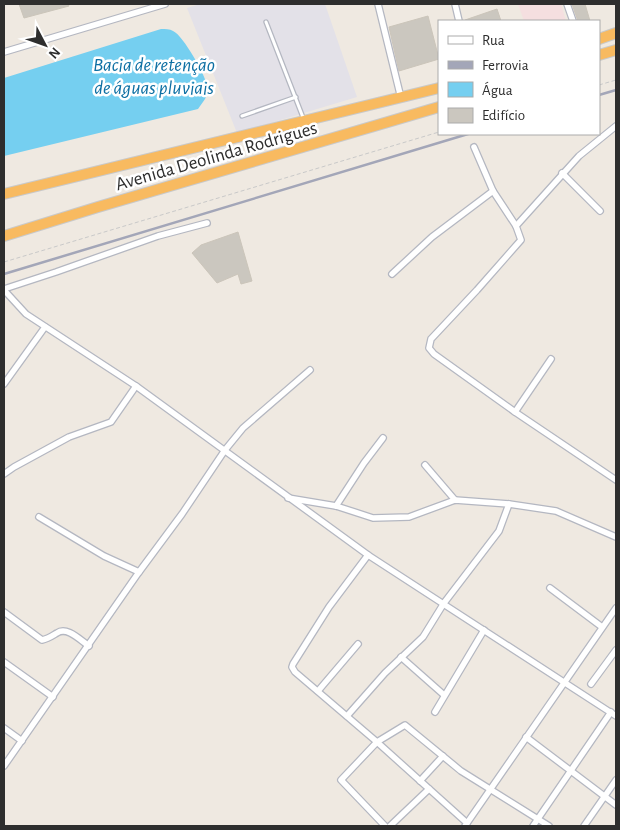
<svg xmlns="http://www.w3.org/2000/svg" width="620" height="830" viewBox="0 0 620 830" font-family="'Alegreya Sans',sans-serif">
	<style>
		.industrial { fill: #e3e1e8 }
		.medical { fill: #f5dfe0 }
		.water { fill: #75cff0 }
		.building { fill: #cbc7bf; stroke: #cbc5ba }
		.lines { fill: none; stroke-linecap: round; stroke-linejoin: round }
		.service-casing { stroke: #b4b7c1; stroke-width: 5.5 }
		.minor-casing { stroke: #b4b7c1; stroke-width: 8 }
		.trunk-casing { stroke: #c9c9c9; stroke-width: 12 }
		.path { stroke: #c9c9c9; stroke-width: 1; stroke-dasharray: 4 2.5; stroke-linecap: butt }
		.service { stroke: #fff; stroke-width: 3 }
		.minor { stroke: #fff; stroke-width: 5.5 }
		.trunk { stroke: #f8ba60; stroke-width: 10 }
		.rail { stroke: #a3a6b8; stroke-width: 2.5 }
		.labels { text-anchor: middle; stroke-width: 5; stroke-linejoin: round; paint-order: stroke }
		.street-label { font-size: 19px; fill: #2e2e2e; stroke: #fff }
		.water-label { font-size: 20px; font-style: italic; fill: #0d6fa3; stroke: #fff }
	</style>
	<rect width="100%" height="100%" fill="#efe9e1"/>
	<polygon class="industrial" points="200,4 325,4 357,97 237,133 187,8"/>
	<polygon class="medical" points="518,4 561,4 566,21 524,21"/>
	<path class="water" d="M161 29C165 29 170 29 173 31 183 35 206 76 208 88 209 96 202 103 198 109L4 156V78Z"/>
	<g class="building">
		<polygon points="19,4 68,4 69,6 24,18"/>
		<polygon points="572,4 585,4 590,21 578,21"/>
		<polygon points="497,9 501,21 465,21 465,20"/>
		<polygon points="428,16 439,59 399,71 389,27"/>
		<polygon points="238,232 252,281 241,284 238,274 217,283 192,253 201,245"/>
	</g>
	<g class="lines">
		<defs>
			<g id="service">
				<polyline points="266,22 304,120"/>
				<polyline points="242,116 296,97"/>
			</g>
			<g id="minor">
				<polyline points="378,4 401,98"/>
				<polyline points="455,4 459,21"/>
				<polyline points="567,4 573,21"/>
				<polyline points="4,52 165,4"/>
				<polyline points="616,126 579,156 516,226 521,240 477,290 431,339 429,348 434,354 515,412 616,480"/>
				<polyline points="474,147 493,191 516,226"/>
				<polyline points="562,173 600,211"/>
				<polyline points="392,274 432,237 493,191"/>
				<polyline points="4,289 56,272 158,236 207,223"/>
				<polyline points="4,290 26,314 136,386 368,555 616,716"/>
				<polyline points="4,384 45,327"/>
				<polyline points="515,412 551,359"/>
				<polyline points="425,465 455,500"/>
				<polyline points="4,474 14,467 69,437 111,422 136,386"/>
				<polyline points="288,498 336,506 373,518 409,517 455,500 509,504 556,511 616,537"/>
				<polyline points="336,506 364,463 383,438"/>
				<polyline points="39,517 104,556 139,572"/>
				<polyline points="368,555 329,607 293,664 292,667 295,672 377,742 467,823"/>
				<polyline points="550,588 602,627"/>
				<path d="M4 612 42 640C48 639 52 636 57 633 67 626 80 640 89 646"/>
				<polyline points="401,657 444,695"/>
				<polyline points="4,662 53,697"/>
				<polyline points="591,684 616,650"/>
				<polyline points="318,691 358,644"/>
				<polyline points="435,712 484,630"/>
				<polyline points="347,716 385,673 423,637 444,603 499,531 509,504"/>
				<polyline points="4,728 22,741"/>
				<polyline points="526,737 616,805"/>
				<polyline points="4,766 139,572 182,514 225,450 243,428 310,370"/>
				<polyline points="420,781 443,756"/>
				<polyline points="385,826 341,780 377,742 405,725 461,771 549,826"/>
				<polyline points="390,826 429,789"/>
				<polyline points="465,826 616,608"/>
				<polyline points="533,826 611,712"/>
				<polyline points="584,826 616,780"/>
			</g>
			<g id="trunk">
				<polyline points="599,39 616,33"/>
				<polyline points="599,55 616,50"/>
				<polyline points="4,194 439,88"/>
				<polyline points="4,236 98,207 439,107"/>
			</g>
		</defs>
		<use href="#service" class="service-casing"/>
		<use href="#minor" class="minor-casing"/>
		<use href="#trunk" class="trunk-casing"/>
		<g class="path">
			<polyline points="599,85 616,80"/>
			<polyline points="4,262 439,132"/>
		</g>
		<use href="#service" class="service"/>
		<use href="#minor" class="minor"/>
		<use href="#trunk" class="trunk"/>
		<g class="rail">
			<polyline points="599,95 616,90"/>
			<polyline points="4,274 468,134"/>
		</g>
	</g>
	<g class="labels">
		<g class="street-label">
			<text transform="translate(216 155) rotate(-16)" y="7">Avenida Deolinda Rodrigues</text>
		</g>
		<g class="water-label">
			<text x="154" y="71">Bacia de retenção<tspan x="154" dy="23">de águas pluviais</tspan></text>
		</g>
	</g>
	<rect width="620" height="830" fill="none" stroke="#2e2e2e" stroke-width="10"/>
	<rect x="438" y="20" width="162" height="115" fill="#ffffff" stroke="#ababab"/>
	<rect x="448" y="36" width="25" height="8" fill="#ffffff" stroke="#ababab"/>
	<text x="482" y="45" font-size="15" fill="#2e2e2e">Rua</text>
	<rect x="448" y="61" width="25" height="8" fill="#a3a6b8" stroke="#ababab"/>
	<text x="482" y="70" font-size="15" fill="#2e2e2e">Ferrovia</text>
	<rect x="448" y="82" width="25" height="15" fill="#75cff0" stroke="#ababab"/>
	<text x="482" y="95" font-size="15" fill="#2e2e2e">Água</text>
	<rect x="448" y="108" width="25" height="15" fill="#cbc7bf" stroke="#ababab"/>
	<text x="482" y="120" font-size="15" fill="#2e2e2e">Edifício</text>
	<g transform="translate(45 45) rotate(131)" stroke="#ffffff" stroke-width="4" paint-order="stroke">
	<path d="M0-4L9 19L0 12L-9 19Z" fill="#2e2e2e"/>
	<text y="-8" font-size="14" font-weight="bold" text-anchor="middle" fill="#2e2e2e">N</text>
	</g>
</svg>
